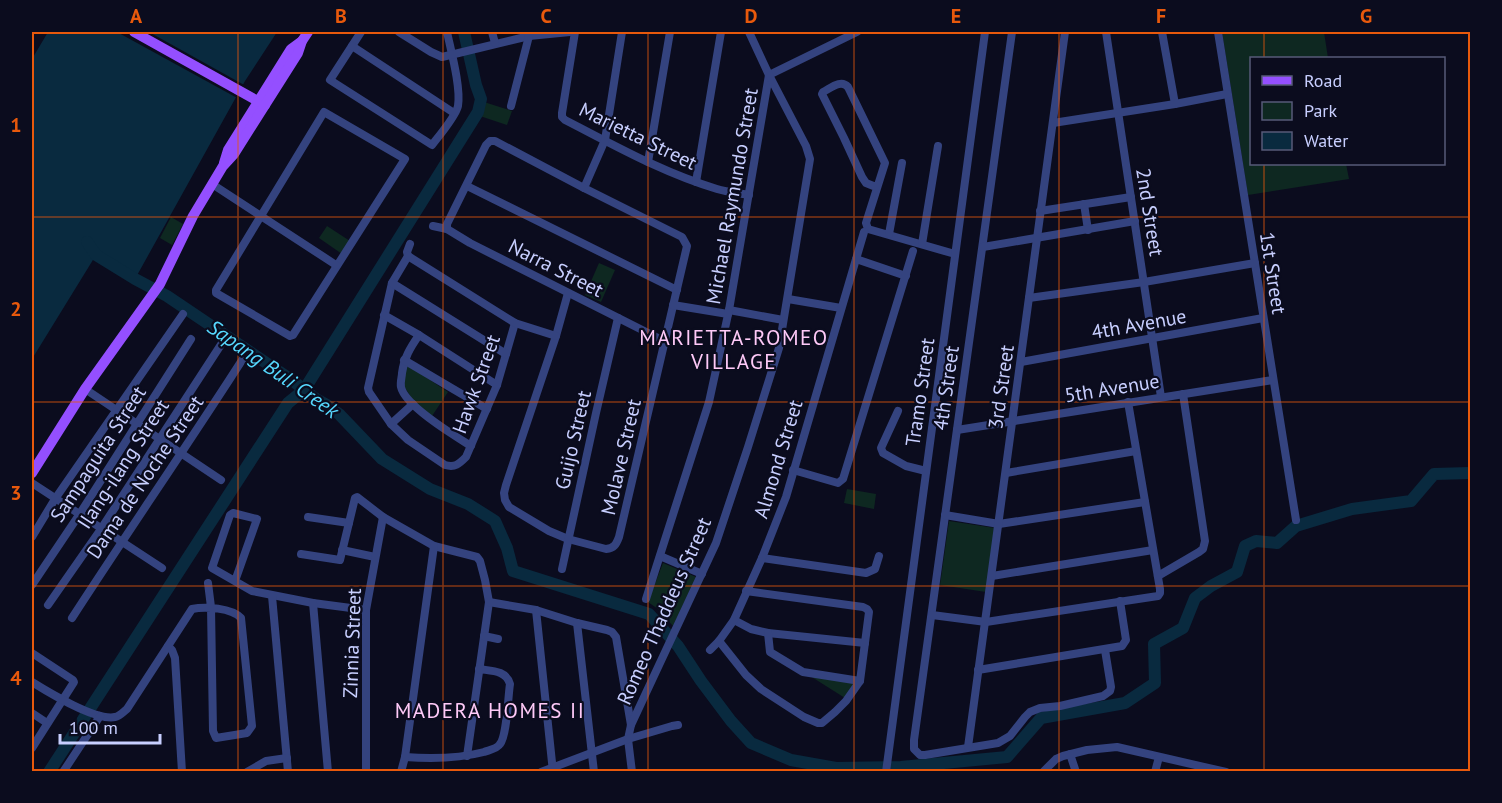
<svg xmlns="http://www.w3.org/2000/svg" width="1502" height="803" viewBox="0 0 1502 803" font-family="'PT Sans',sans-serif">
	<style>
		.green { fill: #0e2821 }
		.water { fill: #092a3f }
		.pier { fill: #0b0c1e }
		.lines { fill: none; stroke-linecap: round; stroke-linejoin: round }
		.river { stroke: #092a3f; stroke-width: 12 }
		.minor { stroke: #34437f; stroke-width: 8 }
		.major { stroke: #944fff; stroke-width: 10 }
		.grid { fill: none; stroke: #e8590c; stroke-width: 1.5; stroke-opacity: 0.55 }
		.labels { text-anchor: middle; stroke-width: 4.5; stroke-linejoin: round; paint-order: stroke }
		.street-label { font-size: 20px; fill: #c8cfff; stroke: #0b0c1e }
		.neighbourhood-label { font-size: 21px; letter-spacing: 1.5px; fill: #ffcaf8; stroke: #0b0c1e }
		.water-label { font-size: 21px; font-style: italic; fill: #56d9ff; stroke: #0b0c1e }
		.neatline { fill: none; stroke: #e8590c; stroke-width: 2 }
		.grid-label { font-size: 20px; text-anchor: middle; font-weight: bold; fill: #e8590c }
	</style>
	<rect width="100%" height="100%" fill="#0b0c1e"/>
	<g class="green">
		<polygon points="1222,32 1324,32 1328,58 1252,58 1252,164 1346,164 1349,179 1248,195"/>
		<polygon points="484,102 512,111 507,125 480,116"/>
		<polygon points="171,217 183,224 172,245 160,238"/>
		<polygon points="327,226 350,241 342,254 319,238"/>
		<polygon points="599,263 615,270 601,302 585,295"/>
		<polygon points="406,364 448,392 432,416 415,404 403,384"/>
		<polygon points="847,489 876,494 874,509 844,503"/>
		<polygon points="949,521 995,528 986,592 940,585"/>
		<polygon points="663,563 696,577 673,626 658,609 648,602"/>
		<polygon points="807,674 857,684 845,698"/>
	</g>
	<polygon class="water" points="48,32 277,32 245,81 135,279 96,255 32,359 32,59"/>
	<polygon class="pier" points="117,32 149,32 246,86 239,99"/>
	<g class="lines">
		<g class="river">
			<polyline points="87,242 96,255 135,279 167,296 293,381 316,399 327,405 339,414 382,459 430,489 468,504 495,521 507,548 513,571 649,614 678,646 701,681 731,721 751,743 791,760 836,768 901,767 1007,757 1041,718 1125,703 1155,683 1154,644 1183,628 1195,598 1211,586 1237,572 1245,546 1256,541 1277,543 1296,526 1352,509 1411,501 1434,474 1470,473"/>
			<polyline points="49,772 288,403 304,390 478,112 481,99 476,85 464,32"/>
		</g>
		<g class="minor">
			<path d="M361 32 330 80 432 145C439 136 456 116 458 106 461 87 451 51 447 32"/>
			<polyline points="399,32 431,52 442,57 529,36 570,32"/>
			<polyline points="492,32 495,43"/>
			<path d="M575 32 562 113V117L565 120C614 145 663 173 717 189 727 192 738 193 749 195"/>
			<polyline points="1012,32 914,740 914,749 920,755 925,755 998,743 1010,736 1025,717 1030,712 1040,708 1060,706 1103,696 1110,691 1111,687 1105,650"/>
			<polyline points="1106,32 1161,397"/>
			<polyline points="1162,32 1175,104"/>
			<polyline points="1218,32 1296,520"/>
			<polyline points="352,46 454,113"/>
			<polyline points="511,106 529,36 529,32"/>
			<polygon points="324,112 405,159 293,335 290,336 216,293 216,290"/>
			<polyline points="1053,123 1175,104 1227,94"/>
			<polyline points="648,162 670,32"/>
			<polyline points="696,182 721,32"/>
			<polyline points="212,184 336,265"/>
			<polyline points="467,186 677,290"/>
			<path d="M876 187 866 183 862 177 844 138 822 94 823 92C831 88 841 79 848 87L885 163 866 223 868 229 955 254"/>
			<polyline points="584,188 605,140 622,32"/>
			<polyline points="1084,204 1088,230"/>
			<polyline points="1040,211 1131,197"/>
			<polyline points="433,226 447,229 470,243 664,341"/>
			<path d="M447 229V224L486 145 490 141H495L584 188 682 237 687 246 619 537C616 545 614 548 606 549L568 539 549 531 509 507 505 500 504 493 506 485 556 336 568 293"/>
			<polyline points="889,234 902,163"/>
			<path d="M410 244 407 252 408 256 392 283 368 388 369 392 391 424 408 440 445 465C455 468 459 464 466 457L497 385 515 323"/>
			<polyline points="922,244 938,146"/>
			<polyline points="983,247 1135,221"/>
			<polyline points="408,256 515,323 556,336"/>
			<polyline points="856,259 906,276"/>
			<polyline points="392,283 506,354"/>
			<polyline points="1029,298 1144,282 1255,263"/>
			<polyline points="788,299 841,308"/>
			<polyline points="673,305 728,314"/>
			<polyline points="729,310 783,320"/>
			<polyline points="384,315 419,335 497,385"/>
			<path d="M419 335C410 348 404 358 402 373 402 377 400 382 401 387 405 406 455 436 471 446"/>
			<polyline points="404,360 487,409"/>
			<polyline points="1021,362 1263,318"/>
			<polyline points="85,389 221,480"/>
			<polyline points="898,411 881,448 883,453 906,466 926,471"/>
			<polyline points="391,424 413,404"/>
			<polyline points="957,430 1273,380"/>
			<polyline points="793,470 838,483 843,479 913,251"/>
			<polyline points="1006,473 1136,451"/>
			<polyline points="32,483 162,568"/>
			<polyline points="945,515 999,524 1145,502"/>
			<polyline points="308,517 349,523"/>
			<polyline points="32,537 55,499 183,314"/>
			<polyline points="342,550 375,557"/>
			<polyline points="301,554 340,560 355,498 357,497 383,517 434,546 477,557 480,561 485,580 489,602 467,756"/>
			<polyline points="660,556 702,574"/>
			<polyline points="762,558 866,573 875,569 879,556"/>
			<polyline points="562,569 596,413 618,318"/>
			<polyline points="992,576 1153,550"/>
			<polyline points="1158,576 1199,552 1203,549 1205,541 1183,394"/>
			<polyline points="235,581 257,519 233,513 230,515 212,568 252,591 313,603 366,610"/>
			<polyline points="32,585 79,515 191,339"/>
			<polyline points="272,596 288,772"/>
			<polyline points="646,599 709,402 729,310 769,75 857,32"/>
			<polyline points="489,602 536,610 577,623 607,630 612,632 616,637 631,725 628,739 632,772"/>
			<polyline points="313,603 328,772"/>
			<polyline points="48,605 101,529 224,340"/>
			<polyline points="536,610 553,772"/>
			<polyline points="932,615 986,622 1158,596 1160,593 1160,589 1128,402"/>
			<path d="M72 618C129 530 189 443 246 354"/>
			<polyline points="734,620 751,629 768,633 865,643"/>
			<polyline points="577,623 594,772"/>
			<polyline points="768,633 770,652 803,672 860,681"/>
			<polyline points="484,636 498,639"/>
			<polyline points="719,641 746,675 761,689 804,717 818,723 822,723 835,712 846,701 860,681 869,612 867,609 863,607 746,591"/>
			<polyline points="168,646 172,650 175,658 182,772"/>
			<polyline points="710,650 719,641 734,620 762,558 786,497 864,232"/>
			<polyline points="32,653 73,680 74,682 32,748"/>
			<polyline points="978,670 1122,646 1126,640 1120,601"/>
			<path d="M32 682C48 692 96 721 115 717 120 716 123 712 127 709L192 609C205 606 232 608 241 618L252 726 247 733 216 738 213 731 211 607 208 583"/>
			<polyline points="32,713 47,723"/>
			<polyline points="631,725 716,543 748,447 779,348 810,159 806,146 769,75 749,32"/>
			<polyline points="968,747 1065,32"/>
			<polyline points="1070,754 1076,772"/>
			<path d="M405 757C432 759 457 759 484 752 489 750 497 749 500 744 507 736 508 696 510 684 506 670 491 671 479 669"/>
			<polyline points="63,772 100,716"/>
			<polyline points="247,772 266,761 287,758"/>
			<polyline points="366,772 366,610 383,517"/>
			<polyline points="401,772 405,757 434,546"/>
			<polyline points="541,772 628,739 672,726 678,725"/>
			<polyline points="886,772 985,32"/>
			<polyline points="1043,772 1056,759 1063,756 1087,750 1117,747 1226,772"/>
			<polyline points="1155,772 1159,757"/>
		</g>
		<g class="major">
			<polyline points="134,32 265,105"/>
			<polyline points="224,163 228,150 291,49 302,41"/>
			<polyline points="32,473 85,389 160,284 193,216 223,166 234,154 298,53 302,41 308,32"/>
		</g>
	</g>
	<path class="grid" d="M238 32V772M443 32V772M648 32V772M854 32V772M1059 32V772M1264 32V58M1264 164V772M32 217H1470M32 402H1470M32 586H1470"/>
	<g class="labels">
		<g class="street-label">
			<text transform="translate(638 136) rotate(26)" y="7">Marietta Street</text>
			<text transform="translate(732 196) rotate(-80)" y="7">Michael Raymundo Street</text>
			<text transform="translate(1150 212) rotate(81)" y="7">2nd Street</text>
			<text transform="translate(556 268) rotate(27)" y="7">Narra Street</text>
			<text transform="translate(1273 273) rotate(81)" y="7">1st Street</text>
			<text transform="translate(1139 324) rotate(-10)" y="7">4th Avenue</text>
			<text transform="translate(476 384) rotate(-70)" y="7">Hawk Street</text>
			<text transform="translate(1001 387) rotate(-82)" y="7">3rd Street</text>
			<text transform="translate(946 388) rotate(-82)" y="7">4th Street</text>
			<text transform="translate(1112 388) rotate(-9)" y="7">5th Avenue</text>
			<text transform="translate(920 392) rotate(-82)" y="7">Tramo Street</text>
			<text transform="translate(573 440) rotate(-77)" y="7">Guijo Street</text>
			<text transform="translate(98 454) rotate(-57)" y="7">Sampaguita Street</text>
			<text transform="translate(621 457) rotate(-77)" y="7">Molave Street</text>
			<text transform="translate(778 459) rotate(-73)" y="7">Almond Street</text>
			<text transform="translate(123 464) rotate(-57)" y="7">Ilang-ilang Street</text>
			<text transform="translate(145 477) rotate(-56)" y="7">Dama de Noche Street</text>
			<text transform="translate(664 611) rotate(-66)" y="7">Romeo Thaddeus Street</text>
			<text transform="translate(352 643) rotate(-88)" y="7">Zinnia Street</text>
		</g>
		<g class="neighbourhood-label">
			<text x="734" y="345">MARIETTA-ROMEO<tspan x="734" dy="24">VILLAGE</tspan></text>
			<text x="490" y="718">MADERA HOMES II</text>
		</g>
		<g class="water-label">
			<text transform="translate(273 369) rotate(35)" y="7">Sapang Buli Creek</text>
		</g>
	</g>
	<rect width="1502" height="803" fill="none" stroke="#0b0c1e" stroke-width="66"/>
	<rect x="1250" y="57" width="195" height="108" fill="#0b0c1e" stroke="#575a78" stroke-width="1.5"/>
	<rect x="1262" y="76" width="30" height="9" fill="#944fff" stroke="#575a78" stroke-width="1.5"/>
	<text x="1304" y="87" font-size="18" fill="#c8cfff">Road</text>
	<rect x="1262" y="102" width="30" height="18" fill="#0e2821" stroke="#575a78" stroke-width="1.5"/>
	<text x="1304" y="117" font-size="18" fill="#c8cfff">Park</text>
	<rect x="1262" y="132" width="30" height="18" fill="#092a3f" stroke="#575a78" stroke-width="1.5"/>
	<text x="1304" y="147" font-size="18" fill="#c8cfff">Water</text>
	<path d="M60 734v9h100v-9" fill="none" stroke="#c8cfff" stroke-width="3"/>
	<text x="69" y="734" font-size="18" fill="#c8cfff" stroke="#0b0c1e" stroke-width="4.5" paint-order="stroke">100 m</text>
	<rect x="33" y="33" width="1436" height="737" class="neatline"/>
	<g class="grid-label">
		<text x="136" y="23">A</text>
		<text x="341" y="23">B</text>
		<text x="546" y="23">C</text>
		<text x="751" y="23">D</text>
		<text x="956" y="23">E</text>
		<text x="1161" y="23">F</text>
		<text x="1366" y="23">G</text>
		<text x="16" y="132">1</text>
		<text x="16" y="316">2</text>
		<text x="16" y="500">3</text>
		<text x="16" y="685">4</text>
	</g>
</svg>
